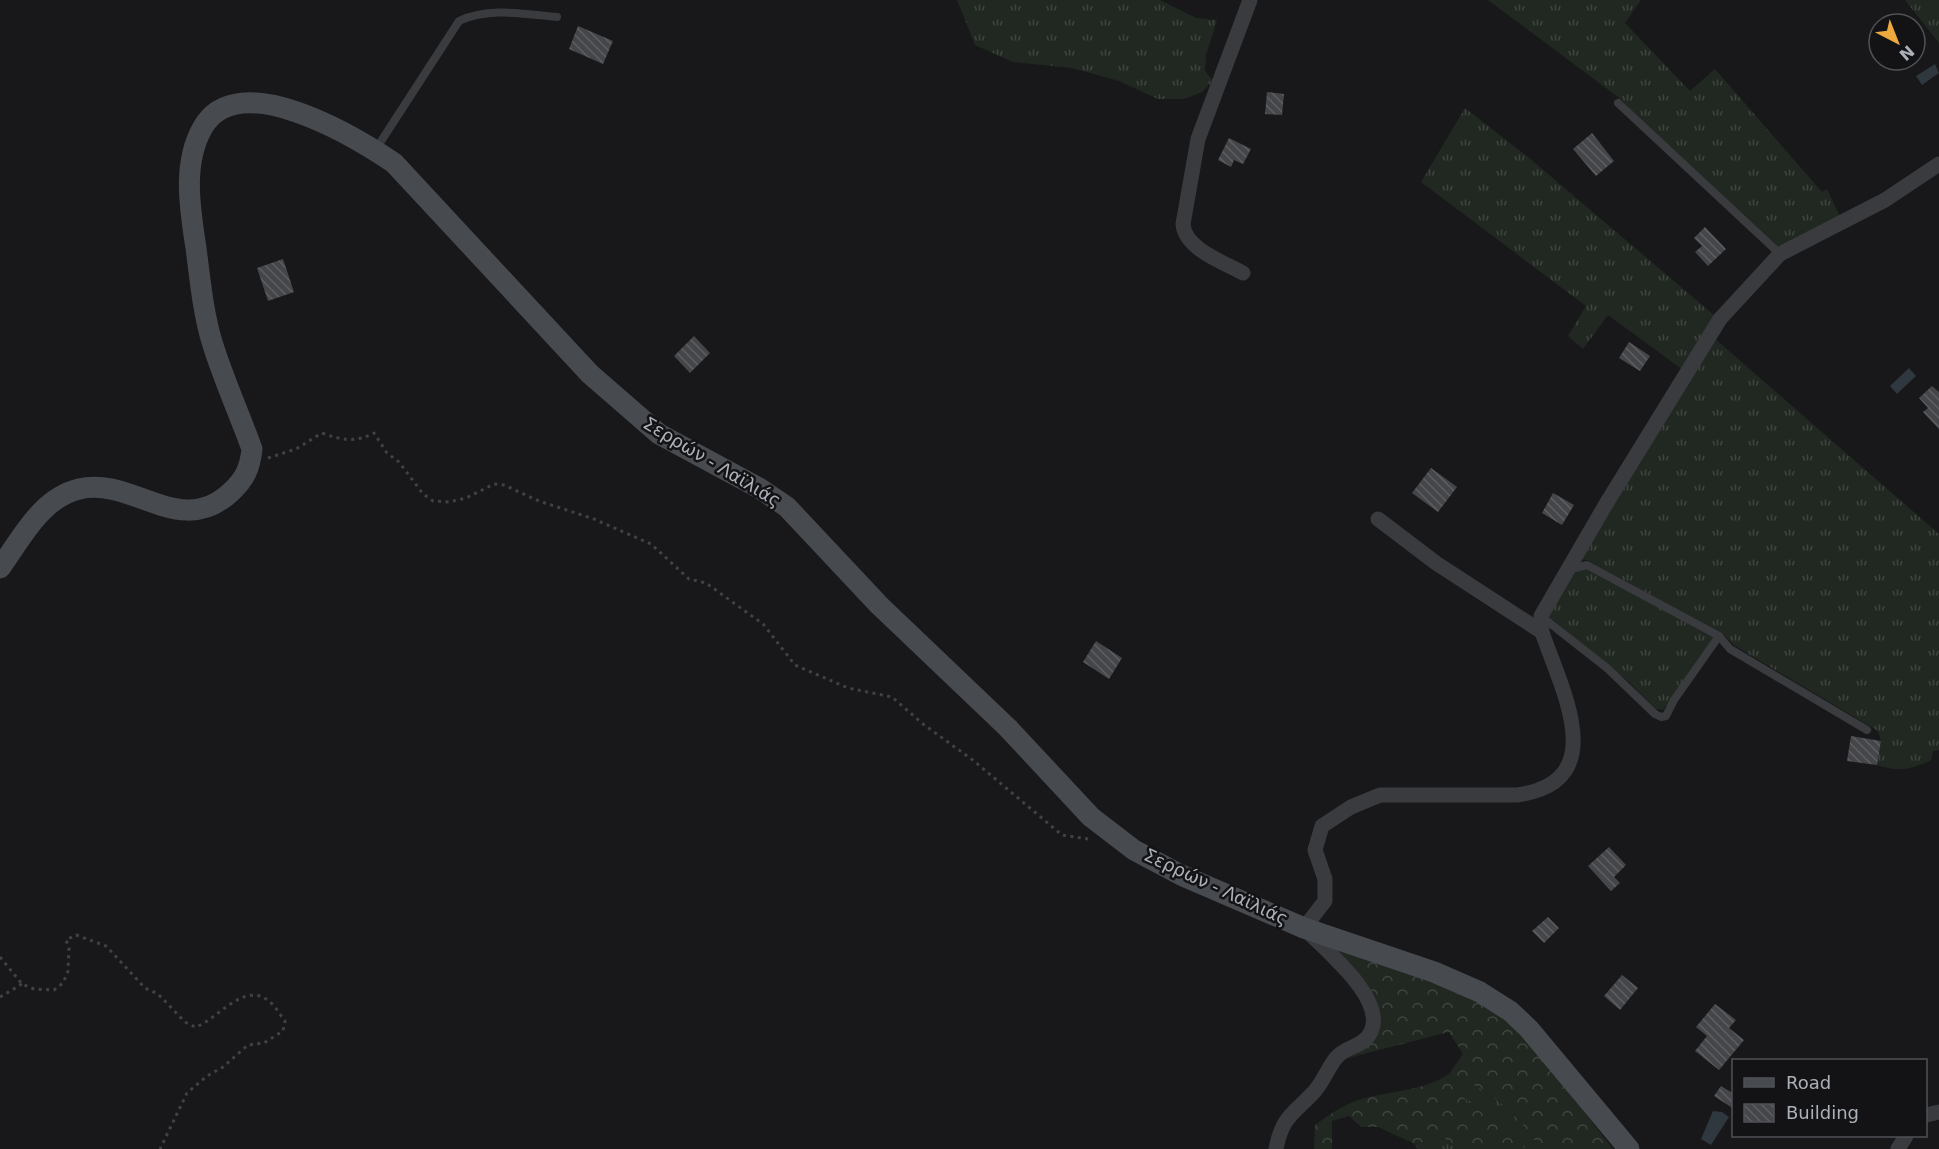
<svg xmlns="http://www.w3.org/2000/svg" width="1939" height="1149" viewBox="0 0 1939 1149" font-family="'DejaVu Sans',sans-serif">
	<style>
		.grass { fill: url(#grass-tufts) }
		.forest { fill: url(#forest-crowns) }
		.water { fill: #2e383e }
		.building { fill: url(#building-back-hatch) }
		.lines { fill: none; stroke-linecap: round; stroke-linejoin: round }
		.path { stroke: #3f4246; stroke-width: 3; stroke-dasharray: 3 4.5; stroke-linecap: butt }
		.service { stroke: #393b3f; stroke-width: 8 }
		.minor { stroke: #393b3f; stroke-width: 15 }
		.secondary { stroke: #474a4f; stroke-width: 21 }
		.labels { text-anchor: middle; stroke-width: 5; stroke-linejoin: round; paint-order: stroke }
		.street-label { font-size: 18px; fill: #abb0b9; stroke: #131315 }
	</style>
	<defs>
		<pattern id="grass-tufts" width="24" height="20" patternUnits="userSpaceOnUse" patternTransform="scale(1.5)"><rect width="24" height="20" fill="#202821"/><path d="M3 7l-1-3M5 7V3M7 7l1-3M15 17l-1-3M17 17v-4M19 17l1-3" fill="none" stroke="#3e453f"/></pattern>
		<pattern id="forest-crowns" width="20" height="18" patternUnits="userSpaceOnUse" patternTransform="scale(1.5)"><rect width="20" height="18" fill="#202821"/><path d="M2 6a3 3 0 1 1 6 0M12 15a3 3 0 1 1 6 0" fill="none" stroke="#3e453f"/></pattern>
		<pattern id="building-back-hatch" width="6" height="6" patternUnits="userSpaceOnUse" patternTransform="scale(1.5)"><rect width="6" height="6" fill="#45464a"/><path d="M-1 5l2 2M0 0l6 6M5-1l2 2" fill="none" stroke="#5d5e62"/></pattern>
	</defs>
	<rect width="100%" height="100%" fill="#18181a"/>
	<g class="grass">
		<polygon points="957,0 1160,0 1196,18 1217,20 1206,55 1205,71 1213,81 1202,92 1184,99 1158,99 1119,81 1072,68 1013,62 975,45"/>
		<polygon points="1488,0 1641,0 1625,23 1690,91 1715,69 1822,192 1827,189 1842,221 1780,248 1771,243 1618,97"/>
		<polygon points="1905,0 1939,0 1939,43"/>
		<polygon points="1465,108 1528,157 1714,315 1683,370 1608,315 1583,349 1568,336 1586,306 1421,182"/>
		<path d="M1714 338 1939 534V750L1933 751 1931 760C1911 770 1898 772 1877 765L1881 741 1878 731 1735 646 1724 635 1587 560 1580 559Z"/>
		<polygon points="1578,569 1588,569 1714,638 1663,710 1656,709 1629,682 1547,615 1569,576"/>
		<path d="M1449 1074C1488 1088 1519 1113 1540 1149H1525L1495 1118 1473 1107 1444 1077Z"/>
		<polygon points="1444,1138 1457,1149 1417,1149 1415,1144"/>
	</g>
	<g class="forest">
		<path d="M1324 942 1451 985 1486 1005 1524 1034 1613 1149H1540C1519 1113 1488 1088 1449 1074L1463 1054 1449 1032 1344 1059 1372 1041 1379 1030V1010Z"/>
		<path d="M1444 1077 1473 1107 1495 1118 1525 1149H1457L1444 1138 1415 1144 1378 1127H1361L1349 1116 1332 1121V1149H1314L1315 1125C1330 1114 1346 1103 1365 1098 1392 1091 1419 1091 1444 1077Z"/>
	</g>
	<g class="water">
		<polygon points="1935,64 1939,73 1922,85 1916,76"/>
		<polygon points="1909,368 1916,376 1897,394 1890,386"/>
		<polygon points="1713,1111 1722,1112 1729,1117 1711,1145 1701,1139"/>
	</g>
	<g class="building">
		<polygon points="578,26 613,41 603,64 569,49"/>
		<polygon points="1267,92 1284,94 1282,115 1265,114"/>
		<polygon points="1592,133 1614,161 1596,176 1573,149"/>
		<polygon points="1229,138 1251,149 1243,164 1234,160 1231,167 1218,160"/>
		<polygon points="1705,227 1726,249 1708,266 1695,252 1702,246 1694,238"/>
		<polygon points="283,259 294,292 268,301 257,268"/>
		<polygon points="694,336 710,353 690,373 674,356"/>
		<polygon points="1629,342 1650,356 1640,371 1619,358"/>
		<polygon points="1932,386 1939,392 1939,429 1923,412 1928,408 1919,398"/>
		<polygon points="1431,468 1457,487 1438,512 1412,493"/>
		<polygon points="1553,493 1574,505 1562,525 1542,513"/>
		<polygon points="1096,641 1122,658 1109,679 1083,662"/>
		<polygon points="1851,736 1881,741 1877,765 1847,761"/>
		<polygon points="1609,847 1626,865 1614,877 1620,883 1611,891 1588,866"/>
		<polygon points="1548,917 1559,928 1544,943 1532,931"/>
		<polygon points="1622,975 1638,988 1620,1010 1604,996"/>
		<polygon points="1715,1004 1736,1020 1729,1028 1744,1040 1719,1070 1695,1051 1707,1036 1696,1027"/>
		<polygon points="1721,1086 1734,1094 1734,1109 1714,1096"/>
	</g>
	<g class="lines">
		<g class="path">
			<path d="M268 458 296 449 322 433C341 440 355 443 374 433L387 453 399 462 423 494 433 501 449 502 466 498 494 484 504 485 539 501 594 519 651 544 689 579 706 583 763 624 795 665 848 688 892 697 923 724 974 761 1062 835 1088 839"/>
			<path d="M0 957 22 984 34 989 54 990 63 983 68 971 69 948 66 940 76 935 106 946 145 988 158 994 185 1022 195 1027C217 1021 244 979 270 1002 276 1007 280 1015 285 1021L283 1031 264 1043 248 1045 223 1067 207 1076 187 1093 160 1149"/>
			<polyline points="0,997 22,984"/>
		</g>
		<g class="service">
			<polyline points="1618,103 1780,254"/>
			<path d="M376 149 459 21C489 7 524 14 557 17"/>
			<polyline points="1571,569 1587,565 1719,636 1730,649 1867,730"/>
			<polyline points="1542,617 1607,668 1655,714 1661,717 1666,716 1674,700 1719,636"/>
		</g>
		<g class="minor">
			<path d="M1243 273C1223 262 1185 249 1183 224L1198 139 1250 0"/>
			<polyline points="1378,519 1436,563 1542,632"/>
			<polyline points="1926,1115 1939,1112"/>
			<path d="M1276 1149C1282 1117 1293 1114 1313 1093 1323 1083 1327 1069 1336 1058 1344 1047 1362 1047 1369 1035 1391 1002 1325 950 1304 928L1325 901V879L1315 850 1322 826 1351 807 1380 795H1517C1613 782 1561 689 1542 632L1541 616 1606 504 1720 319 1780 254 1885 200 1939 164"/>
			<polyline points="1898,1149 1906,1136"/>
		</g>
		<path class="secondary" d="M0 568C21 539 41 498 79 489 133 476 180 540 231 492 245 479 250 468 252 449 239 413 223 378 212 342 203 312 200 279 196 248 190 209 182 163 203 127 238 66 354 136 394 163L590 374 659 434 759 488 787 507 879 605 1008 728 1091 817 1134 850 1181 875 1304 928 1434 972 1480 992 1510 1011 1529 1029 1629 1149"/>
	</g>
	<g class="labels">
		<g class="street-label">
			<text transform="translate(712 462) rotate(31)" y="6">Σερρών - Λαϊλιάς</text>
			<text transform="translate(1216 887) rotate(25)" y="6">Σερρών - Λαϊλιάς</text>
		</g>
	</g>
	<rect x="1732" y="1059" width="195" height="78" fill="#131315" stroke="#505257" stroke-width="1.5"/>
	<rect x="1744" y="1078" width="30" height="9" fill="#474a4f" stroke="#505257" stroke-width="1.5"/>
	<text x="1786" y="1089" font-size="18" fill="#abb0b9">Road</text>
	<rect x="1744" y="1104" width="30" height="18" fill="url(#building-back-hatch)" stroke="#505257" stroke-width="1.5"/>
	<text x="1786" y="1119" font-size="18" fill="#abb0b9">Building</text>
	<g transform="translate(1897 42) rotate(138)"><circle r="28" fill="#131315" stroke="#505257" stroke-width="1.5"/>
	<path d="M0-4.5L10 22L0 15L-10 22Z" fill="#eca93e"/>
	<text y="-9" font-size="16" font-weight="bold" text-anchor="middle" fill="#abb0b9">N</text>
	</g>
</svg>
